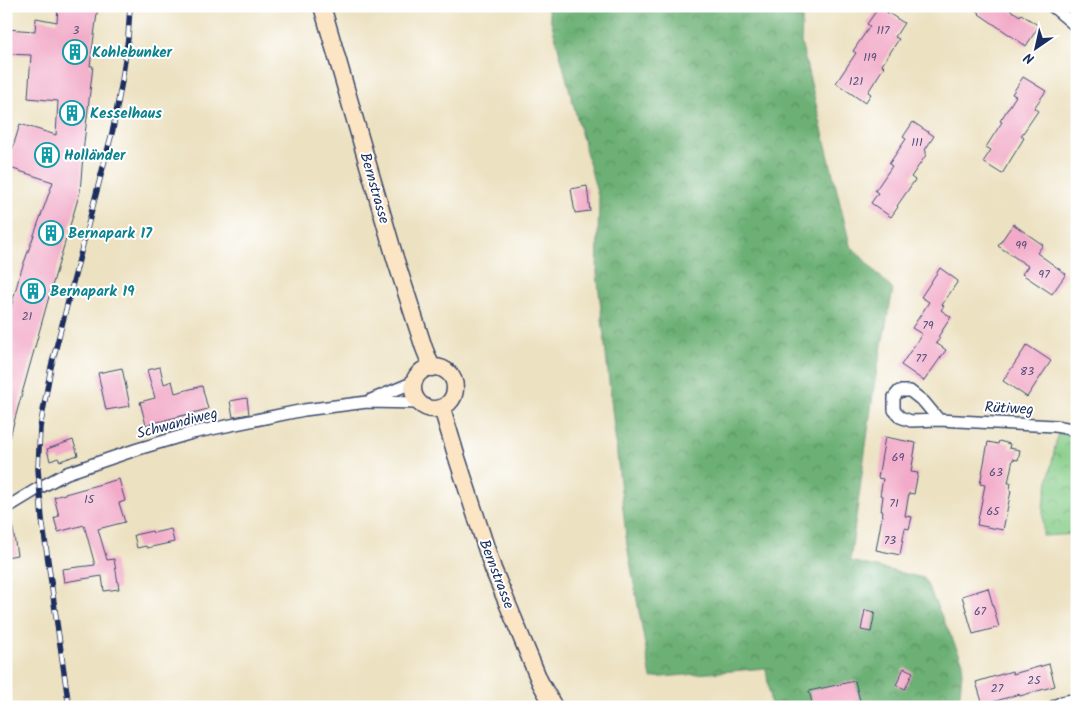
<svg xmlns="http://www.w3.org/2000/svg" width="1083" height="713" viewBox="0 0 1083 713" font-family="Kalam,sans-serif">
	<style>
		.forest { fill: url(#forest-crowns); stroke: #447069 }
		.park { fill: url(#park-crowns); stroke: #507e72 }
		.building { fill: #f2aac8 }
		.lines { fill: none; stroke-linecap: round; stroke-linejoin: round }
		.street-casing { stroke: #3a4a6d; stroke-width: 14 }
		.secondary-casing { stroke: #3a4a6d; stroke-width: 19 }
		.street { stroke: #fff; stroke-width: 11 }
		.secondary { stroke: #fce5c4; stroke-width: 16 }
		.rail-casing { stroke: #1b2f5e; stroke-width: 5.5 }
		.rail { stroke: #fff; stroke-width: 4; stroke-dasharray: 11; stroke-linecap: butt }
		.labels { text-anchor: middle; stroke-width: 4; stroke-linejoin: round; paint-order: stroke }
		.number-label { font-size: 12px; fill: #514e78 }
		.culture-label { font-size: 15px; font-weight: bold; fill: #0d838f; stroke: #fff; text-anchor: start }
		.street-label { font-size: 15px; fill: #1b2f5e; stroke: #fff }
	</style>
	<defs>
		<pattern id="forest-crowns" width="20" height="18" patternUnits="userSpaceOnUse" patternTransform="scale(1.25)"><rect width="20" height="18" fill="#6cb074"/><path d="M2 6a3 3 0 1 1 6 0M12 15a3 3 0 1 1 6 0" fill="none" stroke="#589062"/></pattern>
		<pattern id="park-crowns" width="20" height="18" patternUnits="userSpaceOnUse" patternTransform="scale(1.25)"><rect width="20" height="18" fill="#85cc87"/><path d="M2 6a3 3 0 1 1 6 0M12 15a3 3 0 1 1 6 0" fill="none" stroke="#6ca672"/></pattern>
	</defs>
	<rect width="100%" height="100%" fill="#fff"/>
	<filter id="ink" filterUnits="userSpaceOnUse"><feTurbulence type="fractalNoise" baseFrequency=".02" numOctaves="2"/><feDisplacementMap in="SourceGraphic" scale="10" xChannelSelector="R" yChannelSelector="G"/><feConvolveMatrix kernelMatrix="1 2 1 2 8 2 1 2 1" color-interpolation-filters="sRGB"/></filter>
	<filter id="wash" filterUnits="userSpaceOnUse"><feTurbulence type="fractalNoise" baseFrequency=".0096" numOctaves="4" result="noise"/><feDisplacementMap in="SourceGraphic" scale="20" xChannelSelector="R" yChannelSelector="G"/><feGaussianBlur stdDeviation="1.12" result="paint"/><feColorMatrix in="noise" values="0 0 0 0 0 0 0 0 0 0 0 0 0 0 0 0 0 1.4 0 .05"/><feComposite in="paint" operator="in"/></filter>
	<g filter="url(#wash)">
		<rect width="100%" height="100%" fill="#ece1c1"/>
		<polygon class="forest" points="547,6 803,6 801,42 850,245 893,290 875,380 850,561 924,578 963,662 959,703 961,707 771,707 766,668 651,678 627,545 597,273 599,200"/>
		<polygon class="park" points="1058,432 1077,436 1077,534 1043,536 1043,507"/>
		<g id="blocks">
			<g class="building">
				<polygon points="58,6 98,6 90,66 93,66 84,143 80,192 52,286 9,440 6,439 6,325 20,274 53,182 7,167 20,124 56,135 58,101 28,98 31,55 6,54 6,29 35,31 36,18 57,22"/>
				<polygon points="970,6 1004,6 1020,16 1021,14 1039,26 1026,46 979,14 980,13"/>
				<polygon points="879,7 904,23 895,37 899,39 882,65 884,67 868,92 871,94 865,103 836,83 856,53 853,51 870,26 867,24"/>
				<polygon points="1023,77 1046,91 1034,108 1038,111 1021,136 1024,138 1002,174 983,162 991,150 986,147 1002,122 1000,121 1016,96 1012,94"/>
				<polygon points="913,122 934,136 925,150 926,151 926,155 911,177 915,180 897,206 898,207 891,217 871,203 878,193 875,191 892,166 889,164 906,139 903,137"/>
				<polygon points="587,186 590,211 575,213 571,189"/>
				<polygon points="1013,224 1043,245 1037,253 1066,274 1052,294 1022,274 1028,266 998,246"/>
				<polygon points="940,268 958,281 942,305 944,306 941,310 951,317 938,337 940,338 936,343 946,350 924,381 901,365 922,334 912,328 929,302 921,297"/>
				<polygon points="1027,345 1051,361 1027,397 1003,381"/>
				<polygon points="160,367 164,384 172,381 175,393 202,386 208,409 146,425 140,402 155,398 147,370"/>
				<polygon points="122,368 130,406 106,410 98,373"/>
				<polygon points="247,398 249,414 233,417 230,401"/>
				<polygon points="885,437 916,443 911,472 918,473 914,494 909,493 905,516 912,517 909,529 905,528 900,555 876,550 883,511 881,511 883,496 880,495 883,479 878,478"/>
				<polygon points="73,440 78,455 60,461 58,458 50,461 47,449"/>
				<polygon points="999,441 1010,444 1009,448 1020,450 1018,460 1013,459 1008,483 1011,483 1010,490 1011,491 1003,530 977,525 985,485 980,484 988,442 998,444"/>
				<polygon points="119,479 125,501 119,503 125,522 98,529 107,560 114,559 119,589 104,591 102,576 64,582 62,569 95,565 84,525 58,532 54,518 59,516 54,497"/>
				<polygon points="6,523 12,523 17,555 6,557"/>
				<polygon points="171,529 174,542 147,548 146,546 137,548 134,535 152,531 153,533"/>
				<polygon points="988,588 999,627 973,634 962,596"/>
				<polygon points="865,610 875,612 871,632 861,630"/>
				<polygon points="1049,664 1055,686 1020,696 1019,694 983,705 976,682 1012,671 1013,674"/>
				<polygon points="904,668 913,672 905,689 896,685"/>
				<polygon points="855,681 860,701 833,707 813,707 809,691"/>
			</g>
		</g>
	</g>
	<g filter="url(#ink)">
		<use href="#blocks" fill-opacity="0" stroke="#3a4a6d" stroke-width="1"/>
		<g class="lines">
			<defs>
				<g id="street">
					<polyline points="1052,6 1077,27"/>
					<polyline points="371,400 414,382"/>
					<polyline points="939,420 924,402 910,391 899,391 894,397 894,410 900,417 911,421 939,420 1055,426 1077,430"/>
					<polyline points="6,508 39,488 67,473 138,449 192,433 304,410 367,402 420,403"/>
					<polyline points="1053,707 1062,702 1077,699"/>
				</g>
				<g id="secondary">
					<polyline points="322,6 395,258 424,348 432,368"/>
					<circle cx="434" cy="388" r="21"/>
					<polyline points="442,408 457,458 493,569 540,682 554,707"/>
				</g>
			</defs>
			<use href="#street" class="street-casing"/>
			<use href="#secondary" class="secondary-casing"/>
			<use href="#street" class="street"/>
			<use href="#secondary" class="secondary"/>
			<defs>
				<polyline id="rail" points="69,707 42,519 38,469 40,428 51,367 113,129 122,81 128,38 130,6"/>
			</defs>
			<use href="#rail" class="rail-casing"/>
			<use href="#rail" class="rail"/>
		</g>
	</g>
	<defs>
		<symbol id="building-ring" viewBox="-11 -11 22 22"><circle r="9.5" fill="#fff" stroke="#0f9aa8" stroke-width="1.5"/><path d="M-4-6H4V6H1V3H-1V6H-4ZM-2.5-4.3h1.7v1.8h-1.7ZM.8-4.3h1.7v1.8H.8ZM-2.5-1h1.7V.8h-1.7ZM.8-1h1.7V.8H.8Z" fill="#0f9aa8"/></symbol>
	</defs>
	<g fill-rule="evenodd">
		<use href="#building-ring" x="61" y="38" width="28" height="28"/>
		<use href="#building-ring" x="58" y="99" width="28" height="28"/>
		<use href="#building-ring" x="33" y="141" width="28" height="28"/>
		<use href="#building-ring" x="37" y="219" width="28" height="28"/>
		<use href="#building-ring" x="19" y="277" width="28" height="28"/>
	</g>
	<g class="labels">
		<g class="number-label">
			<text x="76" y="34">3</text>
			<text x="883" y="34">117</text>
			<text x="870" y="61">119</text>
			<text x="856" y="85">121</text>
			<text x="917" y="146">111</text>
			<text x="1021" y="249">99</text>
			<text x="1044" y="278">97</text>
			<text x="27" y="320">21</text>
			<text x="928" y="329">79</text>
			<text x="921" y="362">77</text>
			<text x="1027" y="375">83</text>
			<text x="898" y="461">69</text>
			<text x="996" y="476">63</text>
			<text x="89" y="503">15</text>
			<text x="894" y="507">71</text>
			<text x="993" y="515">65</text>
			<text x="890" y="544">73</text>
			<text x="980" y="615">67</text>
			<text x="1034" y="684">25</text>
			<text x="997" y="692">27</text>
		</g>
		<g class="culture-label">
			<text x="92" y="57">Kohlebunker</text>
			<text x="90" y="118">Kesselhaus</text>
			<text x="64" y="160">Holländer</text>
			<text x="68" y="238">Bernapark 17</text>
			<text x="50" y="296">Bernapark 19</text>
		</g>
		<g class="street-label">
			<text transform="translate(375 188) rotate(74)" y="5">Bernstrasse</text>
			<text transform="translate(1009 408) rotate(3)" y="5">Rütiweg</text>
			<text transform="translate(177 423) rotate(-15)" y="5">Schwandiweg</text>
			<text transform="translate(497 574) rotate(69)" y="5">Bernstrasse</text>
		</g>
	</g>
	<rect width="1083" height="713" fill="none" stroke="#fff" stroke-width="25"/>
	<g transform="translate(1036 48) rotate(214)" stroke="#ffffff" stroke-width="4" paint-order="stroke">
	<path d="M0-4L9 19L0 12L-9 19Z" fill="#1b2f5e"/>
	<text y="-8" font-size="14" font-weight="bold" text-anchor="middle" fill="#1b2f5e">N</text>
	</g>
</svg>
